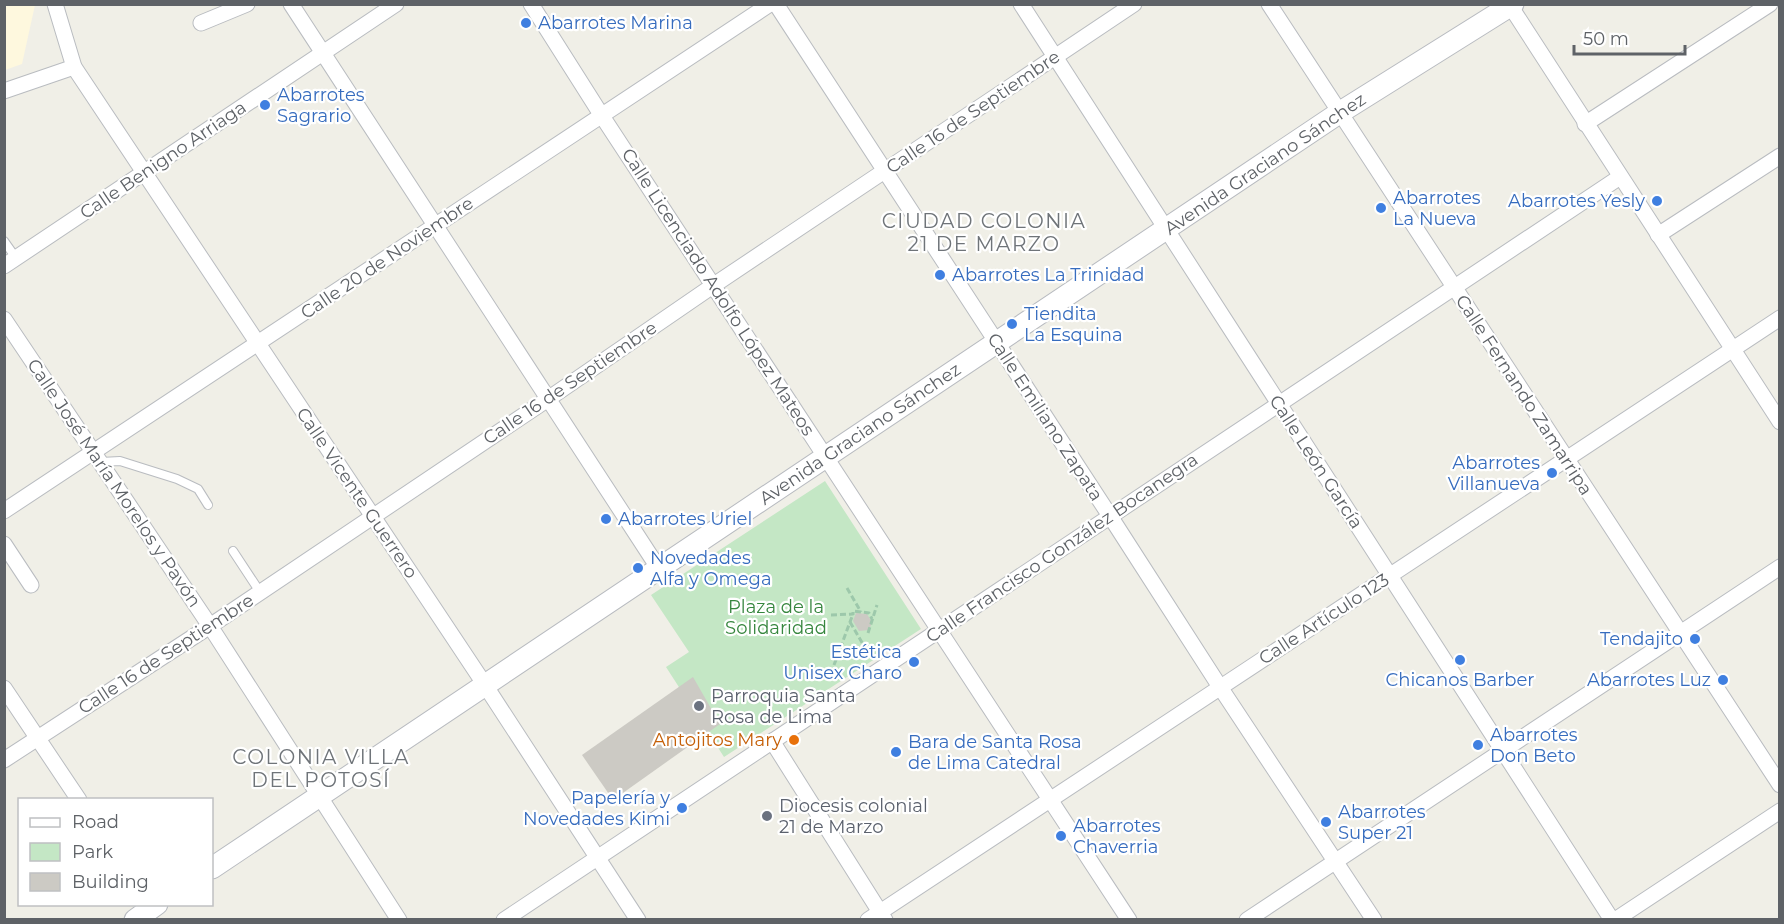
<svg xmlns="http://www.w3.org/2000/svg" width="1784" height="924" viewBox="0 0 1784 924" font-family="Montserrat,sans-serif">
	<style>
		.commercial { fill: #fef8de }
		.green { fill: #c4e7c5 }
		.building { fill: #cccac4 }
		.lines { fill: none; stroke-linecap: round; stroke-linejoin: round }
		.lane-casing { stroke: #b9bcc0; stroke-width: 10 }
		.street-casing { stroke: #b9bcc0; stroke-width: 17 }
		.secondary-casing { stroke: #b8bbc0; stroke-width: 23 }
		.path { stroke: #9dc8ab; stroke-width: 3; stroke-dasharray: 6 3; stroke-linecap: butt }
		.lane { stroke: #fff; stroke-width: 8 }
		.street { stroke: #fff; stroke-width: 15 }
		.secondary { stroke: #fff; stroke-width: 21 }
		.shop-dot { fill: #3f7fe0; stroke: #fff; stroke-width: 2 }
		.worship-dot { fill: #6b7280; stroke: #fff; stroke-width: 2 }
		.food-dot { fill: #e8710a; stroke: #fff; stroke-width: 2 }
		.labels { text-anchor: middle; stroke-width: 4.5; stroke-linejoin: round; paint-order: stroke }
		.shop-label { font-size: 18px; fill: #366cbe; stroke: #fff; text-anchor: start }
		.street-label { font-size: 18px; fill: #5e6267; stroke: #fff }
		.park-label { font-size: 18px; fill: #36863e; stroke: #fff }
		.worship-label { font-size: 18px; fill: #5b616d; stroke: #fff; text-anchor: start }
		.food-label { font-size: 18px; fill: #c56008; stroke: #fff; text-anchor: end }
		.neighbourhood-label { font-size: 20px; letter-spacing: 1.5px; fill: #6f7479; stroke: #fff }
	</style>
	<rect width="100%" height="100%" fill="#f0efe7"/>
	<polygon class="commercial" points="4,5 35,5 22,64 5,70"/>
	<polygon class="green" points="825,481 921,629 724,757 666,667 689,652 651,595"/>
	<g class="building">
		<polygon points="856,613 867,614 872,622 869,630 859,631 853,621"/>
		<polygon points="693,677 720,724 613,800 582,755"/>
	</g>
	<g class="lines">
		<defs>
			<g id="lane">
				<polyline points="4,241 16,258"/>
				<polyline points="101,462 120,461 177,479 198,489 208,505"/>
				<polyline points="233,551 260,592"/>
			</g>
			<g id="street">
				<polyline points="55,4 74,67 485,685 638,920"/>
				<polyline points="291,4 659,569"/>
				<polyline points="531,4 602,116 1129,920"/>
				<polyline points="776,4 1110,516 1220,687 1374,920"/>
				<polyline points="1021,4 1612,920"/>
				<polyline points="1269,4 1780,785"/>
				<polyline points="1509,4 1780,422"/>
				<polyline points="201,23 247,4"/>
				<polyline points="4,91 74,67"/>
				<polyline points="1585,124 1770,4"/>
				<polyline points="1658,235 1780,156"/>
				<polyline points="4,266 396,4"/>
				<polyline points="4,319 210,626 399,920"/>
				<polyline points="4,511 770,4"/>
				<polyline points="4,544 31,585"/>
				<polyline points="4,688 79,800"/>
				<polyline points="772,741 885,920"/>
				<polyline points="4,760 210,626 548,399 714,285 1134,4"/>
				<polyline points="504,920 1620,177"/>
				<polyline points="868,920 1780,318"/>
				<polyline points="1247,920 1780,567"/>
				<polyline points="1615,920 1780,811"/>
			</g>
			<g id="secondary">
				<polyline points="212,868 1339,113 1513,4"/>
				<polyline points="135,920 157,904"/>
			</g>
		</defs>
		<use href="#lane" class="lane-casing"/>
		<use href="#street" class="street-casing"/>
		<use href="#secondary" class="secondary-casing"/>
		<g class="path">
			<polyline points="847,588 861,612"/>
			<polyline points="831,615 853,614 853,611 869,613 872,619"/>
			<polyline points="850,622 867,651"/>
			<polyline points="868,633 877,605"/>
			<polyline points="834,665 853,614"/>
		</g>
		<use href="#lane" class="lane"/>
		<use href="#street" class="street"/>
		<use href="#secondary" class="secondary"/>
	</g>
	<g class="shop-dot">
		<circle cx="526" cy="23" r="6"/>
		<circle cx="265" cy="105" r="6"/>
		<circle cx="1657" cy="201" r="6"/>
		<circle cx="1381" cy="208" r="6"/>
		<circle cx="940" cy="275" r="6"/>
		<circle cx="1012" cy="324" r="6"/>
		<circle cx="1552" cy="473" r="6"/>
		<circle cx="606" cy="519" r="6"/>
		<circle cx="638" cy="568" r="6"/>
		<circle cx="1695" cy="639" r="6"/>
		<circle cx="1460" cy="660" r="6"/>
		<circle cx="914" cy="662" r="6"/>
		<circle cx="1723" cy="680" r="6"/>
		<circle cx="1478" cy="745" r="6"/>
		<circle cx="896" cy="752" r="6"/>
		<circle cx="682" cy="808" r="6"/>
		<circle cx="1326" cy="822" r="6"/>
		<circle cx="1061" cy="836" r="6"/>
	</g>
	<g class="worship-dot">
		<circle cx="699" cy="706" r="6"/>
		<circle cx="767" cy="816" r="6"/>
	</g>
	<circle class="food-dot" cx="794" cy="740" r="6"/>
	<g class="labels">
		<g class="shop-label">
			<text x="538" y="29">Abarrotes Marina</text>
			<text x="277" y="101">Abarrotes<tspan x="277" dy="21">Sagrario</tspan></text>
			<text x="1393" y="204">Abarrotes<tspan x="1393" dy="21">La Nueva</tspan></text>
			<text x="1645" y="207" text-anchor="end">Abarrotes Yesly</text>
			<text x="952" y="281">Abarrotes La Trinidad</text>
			<text x="1024" y="320">Tiendita<tspan x="1024" dy="21">La Esquina</tspan></text>
			<text x="1540" y="469" text-anchor="end">Abarrotes<tspan x="1540" dy="21">Villanueva</tspan></text>
			<text x="618" y="525">Abarrotes Uriel</text>
			<text x="650" y="564">Novedades<tspan x="650" dy="21">Alfa y Omega</tspan></text>
			<text x="1683" y="645" text-anchor="end">Tendajito</text>
			<text x="902" y="658" text-anchor="end">Estética<tspan x="902" dy="21">Unisex Charo</tspan></text>
			<text x="1460" y="686" text-anchor="middle">Chicanos Barber</text>
			<text x="1711" y="686" text-anchor="end">Abarrotes Luz</text>
			<text x="1490" y="741">Abarrotes<tspan x="1490" dy="21">Don Beto</tspan></text>
			<text x="908" y="748">Bara de Santa Rosa<tspan x="908" dy="21">de Lima Catedral</tspan></text>
			<text x="670" y="804" text-anchor="end">Papelería y<tspan x="670" dy="21">Novedades Kimi</tspan></text>
			<text x="1338" y="818">Abarrotes<tspan x="1338" dy="21">Super 21</tspan></text>
			<text x="1073" y="832">Abarrotes<tspan x="1073" dy="21">Chaverria</tspan></text>
		</g>
		<g class="street-label">
			<text transform="translate(973 112) rotate(-34)" y="6">Calle 16 de Septiembre</text>
			<text transform="translate(163 160) rotate(-34)" y="6">Calle Benigno Arriaga</text>
			<text transform="translate(1265 164) rotate(-34)" y="6">Avenida Graciano Sánchez</text>
			<text transform="translate(387 258) rotate(-34)" y="6">Calle 20 de Noviembre</text>
			<text transform="translate(718 292) rotate(57)" y="6">Calle Licenciado Adolfo López Mateos</text>
			<text transform="translate(570 383) rotate(-34)" y="6">Calle 16 de Septiembre</text>
			<text transform="translate(1524 395) rotate(57)" y="6">Calle Fernando Zamarripa</text>
			<text transform="translate(1045 417) rotate(57)" y="6">Calle Emiliano Zapata</text>
			<text transform="translate(860 434) rotate(-34)" y="6">Avenida Graciano Sánchez</text>
			<text transform="translate(1316 462) rotate(57)" y="6">Calle León García</text>
			<text transform="translate(114 483) rotate(56)" y="6">Calle José María Morelos y Pavón</text>
			<text transform="translate(357 493) rotate(56)" y="6">Calle Vicente Guerrero</text>
			<text transform="translate(1062 548) rotate(-34)" y="6">Calle Francisco González Bocanegra</text>
			<text transform="translate(1324 619) rotate(-33)" y="6">Calle Artículo 123</text>
			<text transform="translate(166 654) rotate(-33)" y="6">Calle 16 de Septiembre</text>
		</g>
		<g class="park-label">
			<text x="776" y="613">Plaza de la<tspan x="776" dy="21">Solidaridad</tspan></text>
		</g>
		<g class="worship-label">
			<text x="711" y="702">Parroquia Santa<tspan x="711" dy="21">Rosa de Lima</tspan></text>
			<text x="779" y="812">Diocesis colonial<tspan x="779" dy="21">21 de Marzo</tspan></text>
		</g>
		<g class="food-label">
			<text x="782" y="746">Antojitos Mary</text>
		</g>
		<g class="neighbourhood-label">
			<text x="984" y="228">CIUDAD COLONIA<tspan x="984" dy="23">21 DE MARZO</tspan></text>
			<text x="321" y="764">COLONIA VILLA<tspan x="321" dy="23">DEL POTOSÍ</tspan></text>
		</g>
	</g>
	<rect width="1784" height="924" fill="none" stroke="#5e6267" stroke-width="12"/>
	<rect x="18" y="798" width="195" height="108" fill="#ffffff" stroke="#bfc0c2" stroke-width="1.5"/>
	<rect x="30" y="818" width="30" height="9" fill="#ffffff" stroke="#bfc0c2" stroke-width="1.5"/>
	<text x="72" y="828" font-size="18" fill="#5e6267">Road</text>
	<rect x="30" y="843" width="30" height="18" fill="#c4e7c5" stroke="#bfc0c2" stroke-width="1.5"/>
	<text x="72" y="858" font-size="18" fill="#5e6267">Park</text>
	<rect x="30" y="873" width="30" height="18" fill="#cccac4" stroke="#bfc0c2" stroke-width="1.5"/>
	<text x="72" y="888" font-size="18" fill="#5e6267">Building</text>
	<path d="M1574 45v9h111v-9" fill="none" stroke="#5e6267" stroke-width="3"/>
	<text x="1583" y="45" font-size="18" fill="#5e6267" stroke="#ffffff" stroke-width="4.5" paint-order="stroke">50 m</text>
</svg>
